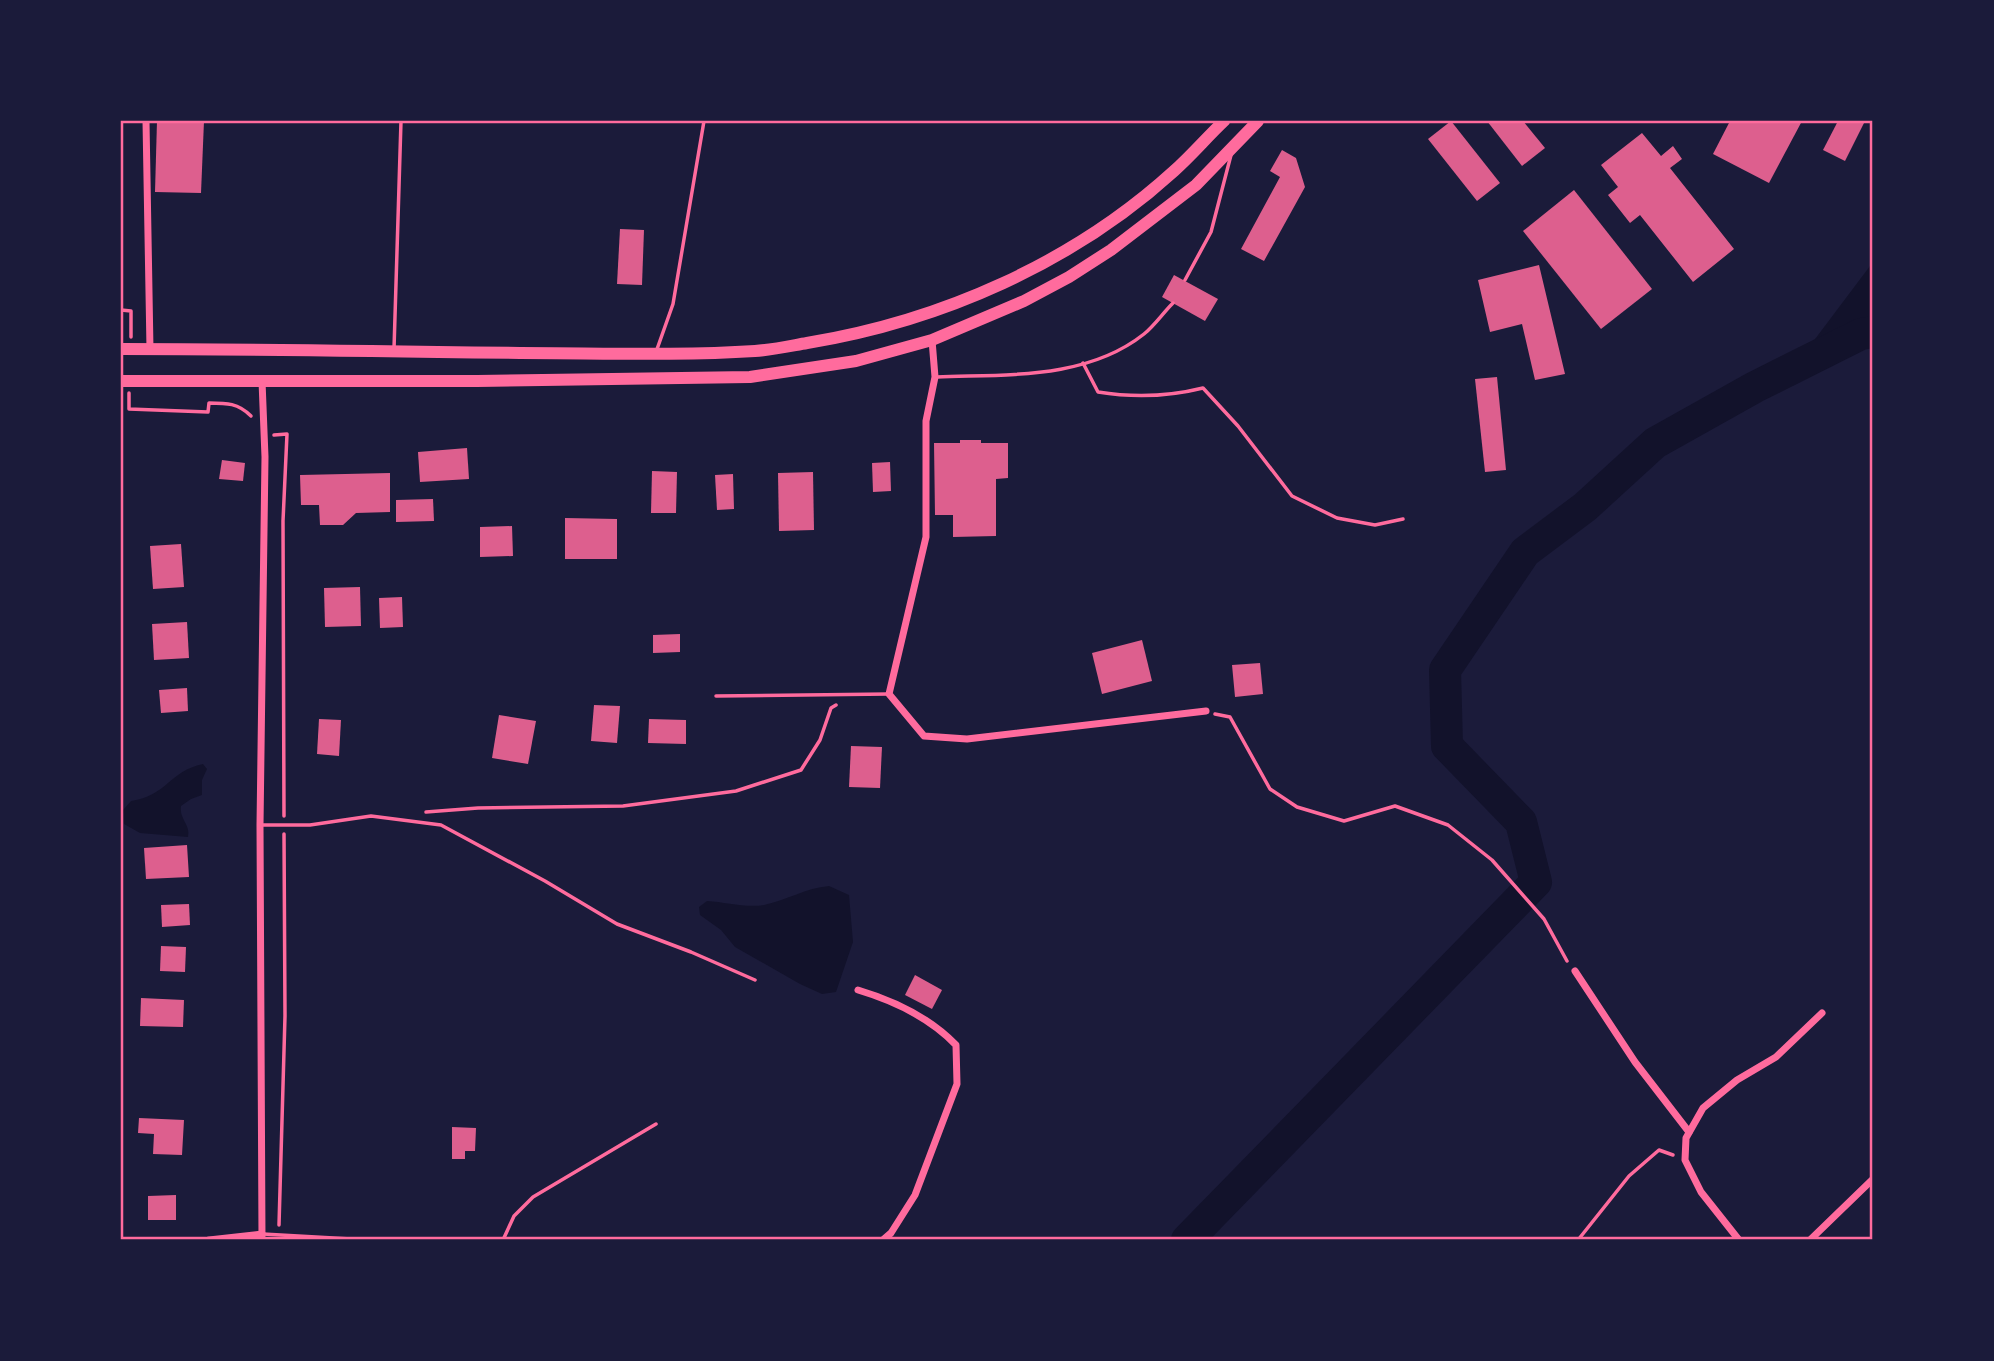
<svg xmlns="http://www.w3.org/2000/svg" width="1994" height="1361" viewBox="0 0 1994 1361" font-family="Bitter,serif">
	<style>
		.water { fill: #12122b }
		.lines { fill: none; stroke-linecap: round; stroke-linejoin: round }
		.river { stroke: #12122b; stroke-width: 32 }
		.building { fill: #dd5f8e }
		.path { stroke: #ff6b9d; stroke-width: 3.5 }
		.service { stroke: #ff6b9d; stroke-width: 3.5 }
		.minor { stroke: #ff6b9d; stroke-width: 7 }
		.trunk { stroke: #ff6b9d; stroke-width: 12 }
		.neatline { fill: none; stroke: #ff6b9d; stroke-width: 2.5 }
	</style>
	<rect width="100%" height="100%" fill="#1b1b3a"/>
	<g class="water">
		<polygon points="1873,262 1873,332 1861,334 1794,367"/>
		<path d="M203 764 207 769 202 780V795L191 799 181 806C179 819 191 825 188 837L140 833 124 824 123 810 131 801C167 796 169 771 203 764Z"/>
		<path d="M829 886 849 895 853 942 836 992 822 994 800 984 735 947 721 930 700 915 699 907 707 901C725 902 746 908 764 905 787 900 806 888 829 886Z"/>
	</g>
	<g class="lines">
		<polyline class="river" points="1187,1240 1536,882 1521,822 1447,746 1445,670 1525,552 1585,507 1655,443 1755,387 1861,334 1873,332"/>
	</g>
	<g class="building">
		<polygon points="157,121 204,121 201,193 155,192"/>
		<polygon points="1451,121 1500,183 1477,201 1428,139"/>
		<polygon points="1487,121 1523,121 1545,148 1522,166"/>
		<polygon points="1730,121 1802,121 1769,183 1713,154"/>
		<polygon points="1838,121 1865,121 1845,161 1823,150"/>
		<polygon points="1642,133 1661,156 1673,146 1682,159 1670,168 1734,249 1693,282 1640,215 1630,223 1608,195 1618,187 1601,165"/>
		<polygon points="1282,150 1296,158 1305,187 1264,261 1241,249 1280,177 1270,171"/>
		<polygon points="1574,190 1652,289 1601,329 1523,231"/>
		<polygon points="620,229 644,230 642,285 617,284"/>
		<polygon points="1539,265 1565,374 1535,380 1522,324 1490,332 1478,280"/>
		<polygon points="1174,275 1218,299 1205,321 1162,297"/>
		<polygon points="1497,377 1506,470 1485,472 1475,379"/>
		<polygon points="960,440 981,440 981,443 1008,443 1008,478 996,479 996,536 953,537 953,515 935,515 934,443 960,443"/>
		<polygon points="467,448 469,479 420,482 418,452"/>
		<polygon points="222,460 245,463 243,481 219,479"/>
		<polygon points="890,462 891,491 873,492 872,463"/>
		<polygon points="652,471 677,472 676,513 651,513"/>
		<polygon points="813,472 814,530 779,531 778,473"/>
		<polygon points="390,473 390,512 356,513 343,525 320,525 319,505 301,505 300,475"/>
		<polygon points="733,474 734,509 717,510 715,475"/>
		<polygon points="433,499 434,521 396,522 396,500"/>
		<polygon points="565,518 617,519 617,559 565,559"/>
		<polygon points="512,526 513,556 480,557 480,527"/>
		<polygon points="181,544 184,587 153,589 150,546"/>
		<polygon points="360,587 361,626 325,627 324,588"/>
		<polygon points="402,597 403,627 380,628 379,598"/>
		<polygon points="187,622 189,658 154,660 152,624"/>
		<polygon points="680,634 680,652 653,653 653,635"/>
		<polygon points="1142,640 1152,681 1102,694 1092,653"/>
		<polygon points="1260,663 1263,694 1235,697 1232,665"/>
		<polygon points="187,688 188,711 161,713 159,690"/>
		<polygon points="594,705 620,706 617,743 591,741"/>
		<polygon points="499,715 536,721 528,764 492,758"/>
		<polygon points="319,719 341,720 339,756 317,754"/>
		<polygon points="649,719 686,720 686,744 648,743"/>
		<polygon points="851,746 882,747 880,788 849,787"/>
		<polygon points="187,845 189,877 146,879 144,848"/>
		<polygon points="189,904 190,925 162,927 161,905"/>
		<polygon points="161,946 186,947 185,972 160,971"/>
		<polygon points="915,975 942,990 932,1009 905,995"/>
		<polygon points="141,998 184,1000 183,1027 140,1026"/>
		<polygon points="139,1118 184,1120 182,1155 153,1154 154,1134 138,1133"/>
		<polygon points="452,1127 476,1128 475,1151 465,1151 465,1159 452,1159"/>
		<polygon points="176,1195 176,1220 148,1220 148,1196"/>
	</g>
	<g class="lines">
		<g class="path">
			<polyline points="121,310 131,311 131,337"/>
			<path d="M129 393V409L208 412 209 403C227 403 238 403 251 416"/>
			<polyline points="274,435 287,434 283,521 284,816"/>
			<polyline points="1215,714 1230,717 1270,789 1297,807 1344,821 1395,806 1448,825 1492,860 1544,919 1567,961"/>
			<polyline points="426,812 478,808 623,806 736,791 801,770 820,740 831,708 836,705"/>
			<polyline points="279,1225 285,1016 284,834"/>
			<polyline points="1578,1240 1629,1176 1659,1150 1673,1155"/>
		</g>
		<g class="service">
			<polyline points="1185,280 1211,232 1231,155"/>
			<polyline points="394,349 401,121"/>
			<polyline points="656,352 673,304 704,121"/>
			<path d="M1083 363 1098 392C1135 398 1167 397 1203 388L1238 426 1292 496 1337 518 1375 525 1403 519"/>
			<path d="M937 377C1006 374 1086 380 1144 334 1154 326 1163 313 1173 303"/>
			<polyline points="716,696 889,694"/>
			<polyline points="260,825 310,825 371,816 441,825 545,881 617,924 691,952 755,980"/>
			<polyline points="263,1234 369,1240"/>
			<polyline points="503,1240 514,1216 533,1197 656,1124"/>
		</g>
		<g class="minor">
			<polyline points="146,121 150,349"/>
			<polyline points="932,340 935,377 926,421 926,537 889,694 924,736 967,739 1206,711"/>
			<polyline points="1575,971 1635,1062 1689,1132"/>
			<path d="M858 990C895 1001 929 1017 956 1045L957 1084 915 1195 891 1233 883 1240"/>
			<polyline points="209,1240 262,1234"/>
			<polyline points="262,1240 260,825 265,457 262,381"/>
			<polyline points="1739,1240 1701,1192 1685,1160 1686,1138 1703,1108 1737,1080 1776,1057 1822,1013"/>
			<polyline points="1810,1240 1873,1179"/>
		</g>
		<g class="trunk">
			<path d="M121 349C254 349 387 351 520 353 598 353 677 356 755 351 772 350 790 346 807 343 941 321 1073 263 1174 171 1192 155 1207 137 1224 121"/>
			<polyline points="121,381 477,381 750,377 856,361 932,340 1024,301 1069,277 1111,250 1196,185 1258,121"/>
		</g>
	</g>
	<rect width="1994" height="1361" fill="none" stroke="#1b1b3a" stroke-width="245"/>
	<rect x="122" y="122" width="1749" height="1116" class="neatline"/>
</svg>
